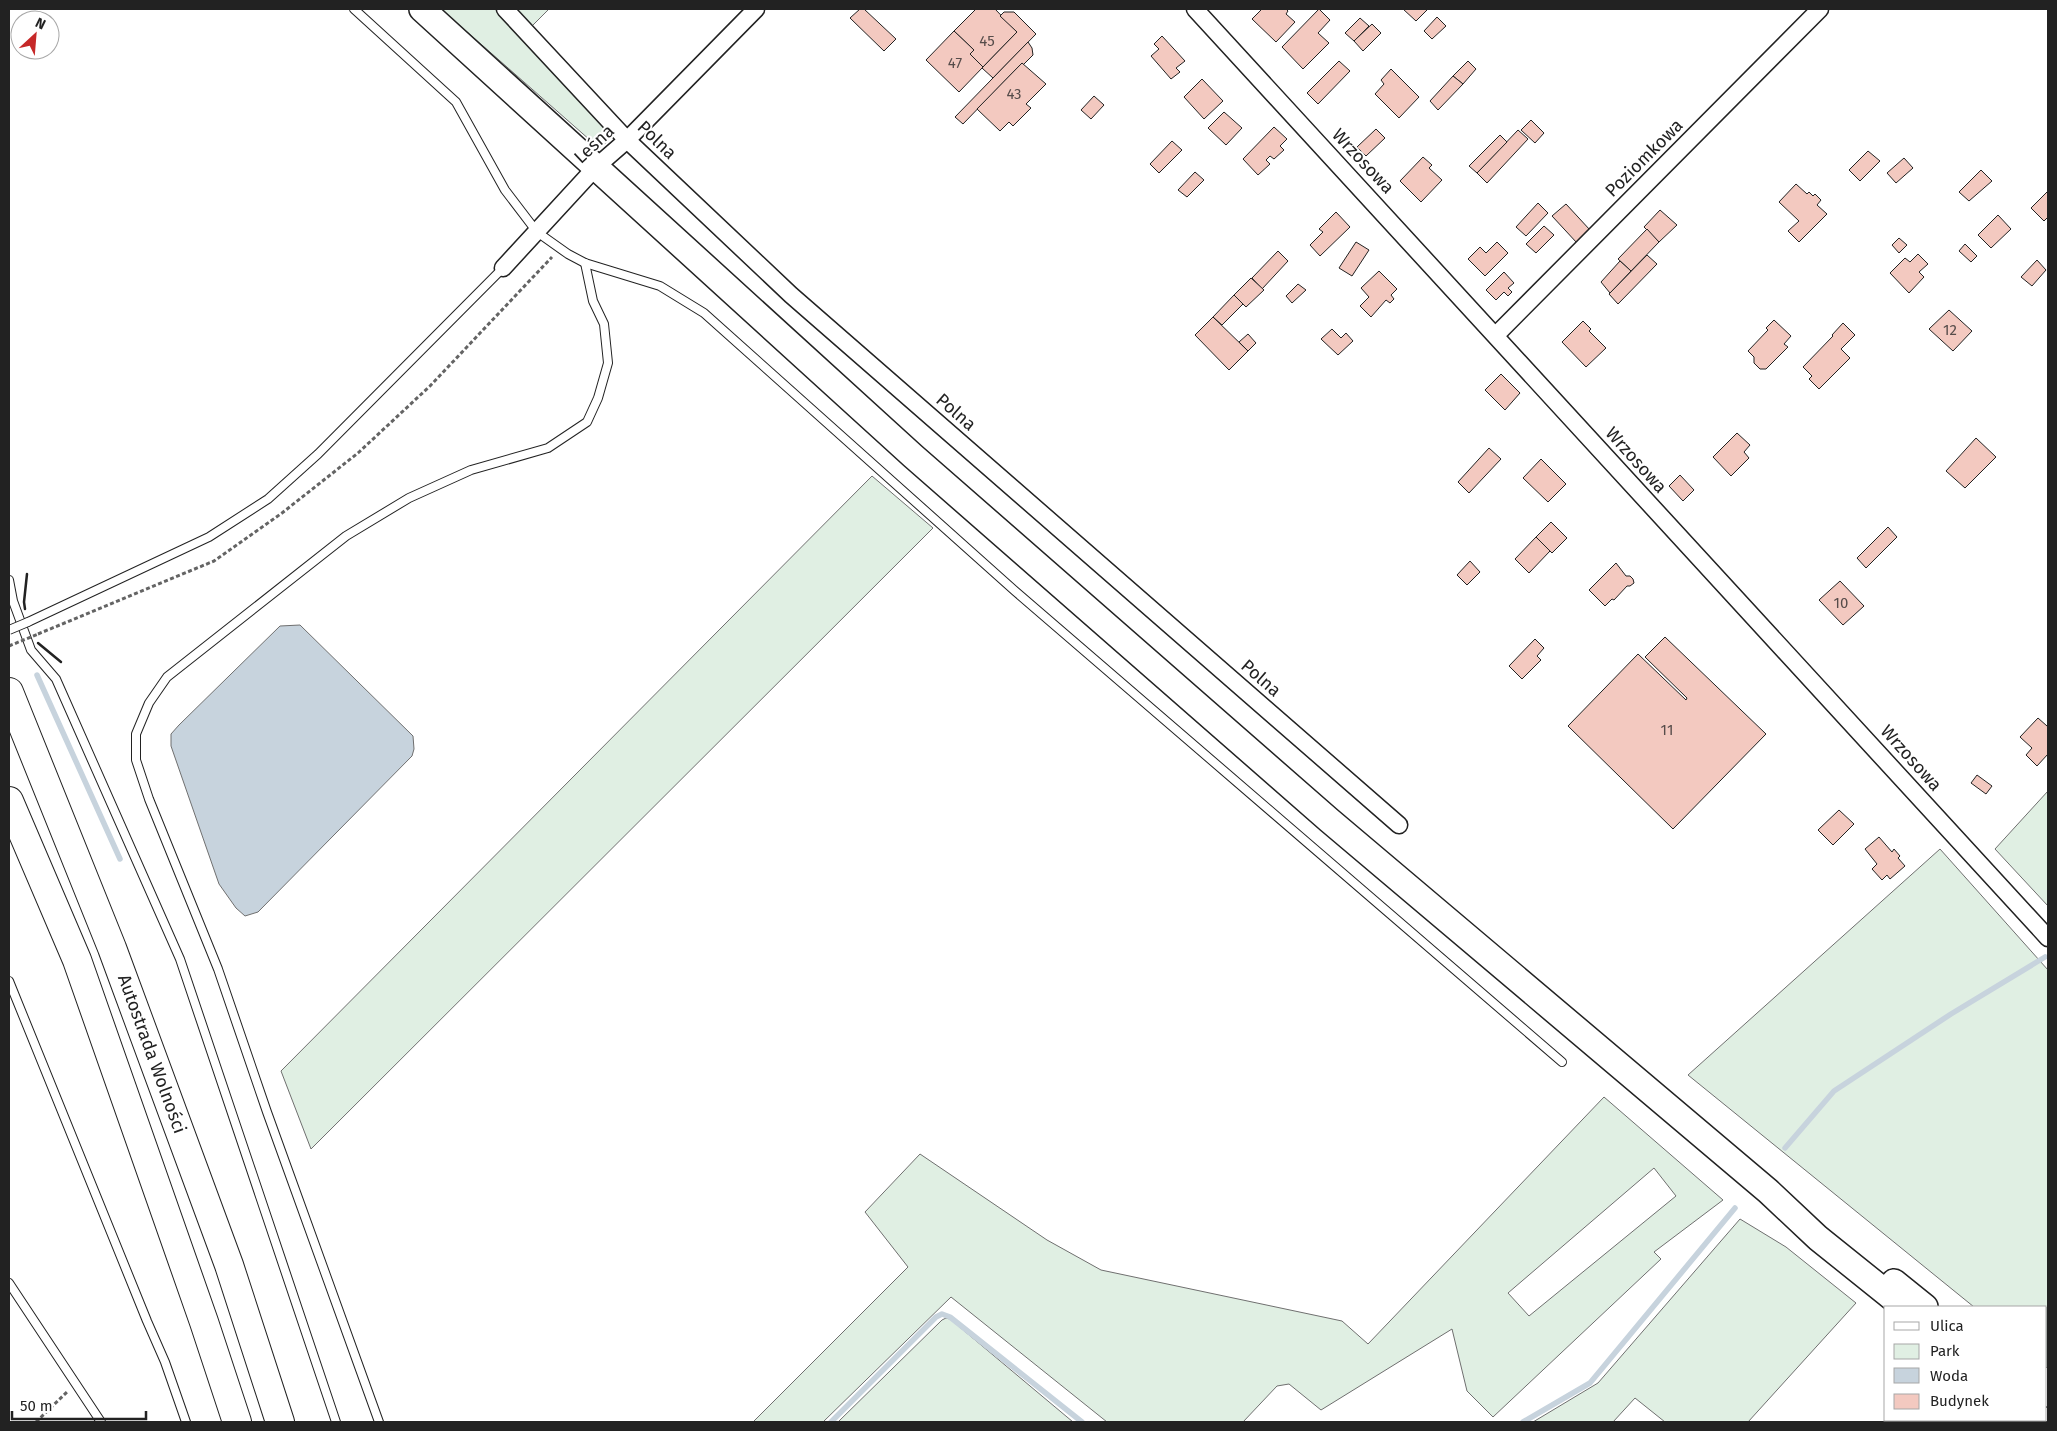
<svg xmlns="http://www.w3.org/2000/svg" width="2057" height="1431" viewBox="0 0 2057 1431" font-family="'Fira Sans',sans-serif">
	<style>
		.green { fill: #e0efe3; stroke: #6f6f6f; fill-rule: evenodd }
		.water { fill: #c7d3dd; stroke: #6f6f6f }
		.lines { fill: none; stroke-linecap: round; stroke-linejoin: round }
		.stream { stroke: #c7d3dd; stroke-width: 5.5 }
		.building { fill: #f3c9c0; stroke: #222 }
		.lane-casing { stroke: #222; stroke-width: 10 }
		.street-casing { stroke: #222; stroke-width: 19 }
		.primary-casing { stroke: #222; stroke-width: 28 }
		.highway-casing { stroke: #222; stroke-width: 30 }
		.path { stroke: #646464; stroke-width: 3; stroke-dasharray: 4 2.5; stroke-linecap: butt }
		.lane { stroke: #fff; stroke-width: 8 }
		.street { stroke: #fff; stroke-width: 16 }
		.primary { stroke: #fff; stroke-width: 25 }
		.highway { stroke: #fff; stroke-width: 28 }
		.lane-bridge-casing { stroke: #222; stroke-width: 10; stroke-linecap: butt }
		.path-bridge { stroke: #646464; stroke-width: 3; stroke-dasharray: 4 2.5; stroke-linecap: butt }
		.lane-bridge { stroke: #fff; stroke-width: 8 }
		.wall { stroke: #222; stroke-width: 2.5 }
		.labels { text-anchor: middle; stroke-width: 4; stroke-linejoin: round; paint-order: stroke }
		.number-label { font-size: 15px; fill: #564c4a }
		.street-label { font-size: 18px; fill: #222; stroke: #fff }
	</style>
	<rect width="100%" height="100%" fill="#fff"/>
	<g class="green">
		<polygon points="441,9 495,9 607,128 609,135 607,142 599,148"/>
		<polygon points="514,9 549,9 531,27"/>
		<polygon points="872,476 933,528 311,1149 281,1071"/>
		<polygon points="2048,791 2048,906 1995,849"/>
		<polygon points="1940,849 2048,970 2048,1369 2046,1367 2046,1307 1974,1307 1688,1075"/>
		<path d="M1604 1097 1723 1200 1654 1252 1661 1259 1493 1417 1467 1391 1452 1329 1321 1410 1289 1384 1277 1386 1243 1422H1107L951 1297 823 1422H753L908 1267 865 1212 920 1154 1047 1240 1101 1270 1342 1321 1368 1344ZM1654 1168 1676 1196 1529 1316 1508 1293Z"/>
		<polygon points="1740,1219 1786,1247 1856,1303 1748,1422 1665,1422 1635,1398 1613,1422 1533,1422 1598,1383"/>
		<polygon points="946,1318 950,1319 1073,1422 838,1422 942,1320"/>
		<polygon points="1930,1420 2005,1420 2008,1422 1928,1422"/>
	</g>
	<polygon class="water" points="300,625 413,736 414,749 412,756 258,912 245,916 236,908 219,884 171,746 171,734 179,725 280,626"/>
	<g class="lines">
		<g class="stream">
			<polyline points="37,675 120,859"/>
			<polyline points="1785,1148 1834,1091 1951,1014 2045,957"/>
			<polyline points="831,1422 936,1317 942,1314 950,1317 1082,1422"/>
			<polyline points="1523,1422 1590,1383 1735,1208"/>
		</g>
	</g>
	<g class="building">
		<polygon points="860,9 864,9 896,39 884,51 850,18"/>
		<polygon points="976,9 995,9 1017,32 983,67 970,54 974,50 954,31"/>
		<polygon points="1262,9 1286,9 1288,11 1286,14 1295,22 1276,42 1252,19"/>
		<polygon points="1319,9 1330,20 1318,33 1329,43 1303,69 1282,47"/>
		<polygon points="1403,9 1428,9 1416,21"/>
		<polygon points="1004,12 1014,12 1036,34 993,78 982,68 1017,32 1000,16"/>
		<polygon points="1437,17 1446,26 1432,39 1424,31"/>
		<polygon points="1360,18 1369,26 1354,41 1345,33"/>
		<polygon points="1372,24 1381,33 1363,51 1354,41"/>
		<polygon points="954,31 974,50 970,54 983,67 959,92 926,60"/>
		<polygon points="1162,36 1185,61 1176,68 1180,72 1171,79 1151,56 1159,49 1154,44"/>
		<polygon points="1028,42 1032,48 1033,55 1023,65 1022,63 963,124 955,117"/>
		<polygon points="1339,61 1350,71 1318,104 1307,93"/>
		<polygon points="1468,61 1476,69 1463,84 1453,76"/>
		<polygon points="1022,63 1046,84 1026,104 1031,108 1013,126 1009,122 1000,131 977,109"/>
		<polygon points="1391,69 1419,97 1399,118 1375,94 1384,84 1381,80"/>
		<polygon points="1453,76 1463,84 1438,110 1430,101"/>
		<polygon points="1202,79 1223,101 1204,119 1184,97"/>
		<polygon points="1094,96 1104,105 1091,119 1081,110"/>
		<polygon points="1224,112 1242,128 1226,145 1208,128"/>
		<polygon points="1531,120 1544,133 1535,143 1521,130"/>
		<polygon points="1274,127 1287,139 1280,146 1284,150 1274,159 1270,156 1266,160 1270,164 1258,175 1243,159"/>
		<polygon points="1376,129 1385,138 1366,156 1357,147"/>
		<polygon points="1518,130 1528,139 1487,183 1477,173"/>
		<polygon points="1500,135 1507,142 1477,173 1469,166"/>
		<polygon points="1172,141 1182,150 1159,173 1150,164"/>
		<polygon points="1868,151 1880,161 1860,181 1849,170"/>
		<polygon points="1423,157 1432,165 1429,168 1442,180 1421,202 1400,181"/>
		<polygon points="1904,158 1913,168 1896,183 1887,173"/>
		<polygon points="1981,170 1992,181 1969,201 1959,192"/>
		<polygon points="1195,172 1204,180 1187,197 1178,190"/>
		<polygon points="1796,184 1807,194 1809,192 1813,196 1815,194 1821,200 1817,205 1827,214 1799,242 1788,231 1799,221 1779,202"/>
		<polygon points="2048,191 2048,217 2044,221 2031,208"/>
		<polygon points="1538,203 1548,213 1526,236 1516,227"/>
		<polygon points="1566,204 1590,230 1577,243 1552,216"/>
		<polygon points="1660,210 1677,225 1659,242 1644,227"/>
		<polygon points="1336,212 1350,227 1320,256 1310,245 1323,232 1319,229"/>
		<polygon points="1998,215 2011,229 1991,248 1978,235"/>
		<polygon points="1544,226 1554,235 1536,253 1526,244"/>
		<polygon points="1647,229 1659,242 1631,271 1618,259"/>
		<polygon points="1899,238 1907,245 1899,253 1892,245"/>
		<polygon points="1356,242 1369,250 1352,276 1339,268"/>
		<polygon points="1497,242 1508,253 1485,276 1468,259 1480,247 1486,253"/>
		<polygon points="1965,244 1977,256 1971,262 1959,251"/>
		<polygon points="1278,251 1288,261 1262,289 1252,278"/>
		<polygon points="1918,254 1928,264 1919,272 1924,277 1909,293 1890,273 1905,258 1910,262"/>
		<polygon points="1647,255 1657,264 1618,304 1609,294"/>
		<polygon points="2037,260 2046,270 2032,286 2021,277"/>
		<polygon points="1620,261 1631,271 1610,293 1601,282"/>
		<polygon points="1379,271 1397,289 1391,295 1394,299 1390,303 1386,300 1371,317 1360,306 1369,297 1361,288"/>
		<polygon points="1504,272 1514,283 1508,288 1512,292 1508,296 1504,292 1496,300 1486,290"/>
		<polygon points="1251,278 1264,290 1246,307 1234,295"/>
		<polygon points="1298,284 1306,290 1292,303 1286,296"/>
		<polygon points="1234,295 1243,304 1222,325 1213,317"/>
		<polygon points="1949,310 1972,331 1953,351 1929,329"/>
		<polygon points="1213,317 1248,351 1229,370 1195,335"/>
		<polygon points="1774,320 1791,336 1784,344 1788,347 1766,369 1760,369 1754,363 1754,357 1748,351 1768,330 1766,328"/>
		<polygon points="1583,321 1591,329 1589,331 1606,348 1586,367 1562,342"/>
		<polygon points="1843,323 1855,335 1841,349 1850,358 1819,389 1809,379 1812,376 1803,367 1833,336 1832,335"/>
		<polygon points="1332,329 1341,338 1346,333 1353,341 1338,355 1321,339"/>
		<polygon points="1248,334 1256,343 1248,351 1239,342"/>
		<polygon points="1501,374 1520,393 1505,410 1485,390"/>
		<polygon points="1737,433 1750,445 1744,452 1749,458 1731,476 1713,457"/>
		<polygon points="1976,438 1996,457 1965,488 1946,471"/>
		<polygon points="1489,448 1501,459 1469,493 1458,482"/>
		<polygon points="1541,459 1566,484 1548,502 1523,478"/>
		<polygon points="1680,475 1694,490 1683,501 1669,486"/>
		<polygon points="1551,522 1567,538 1552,553 1536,537"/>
		<polygon points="1888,527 1897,537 1866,568 1857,558"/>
		<polygon points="1536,537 1550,551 1529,573 1515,559"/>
		<polygon points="1470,561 1480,572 1467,585 1457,575"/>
		<polygon points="1616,563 1626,576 1630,576 1633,579 1634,583 1630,586 1627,586 1614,600 1612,599 1605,606 1589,590"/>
		<polygon points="1840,581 1864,606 1843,625 1819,600"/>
		<polygon points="1665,637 1766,734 1673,829 1568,726 1638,654 1686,700 1687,698 1645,657"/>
		<polygon points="1535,639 1544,648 1537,656 1541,660 1522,679 1509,666"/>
		<polygon points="2038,718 2047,726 2048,724 2048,754 2037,766 2026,755 2032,748 2020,737"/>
		<polygon points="1977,775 1992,786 1986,794 1971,783"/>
		<polygon points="1839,810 1854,824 1833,845 1818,830"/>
		<polygon points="1879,837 1892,852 1894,849 1900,856 1898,858 1905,866 1890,879 1887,875 1882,880 1872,869 1877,864 1865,849"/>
	</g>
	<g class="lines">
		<defs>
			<g id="lane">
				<polyline points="354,9 456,102 505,190 537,232 568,254 585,263 660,286 704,313 1015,591 1562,1062"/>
				<polyline points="9,580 13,601 31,650 56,679 180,959 336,1422"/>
				<polyline points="28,622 209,537 268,499 318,454 503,268"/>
				<polyline points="9,981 147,1321 165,1362 186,1422"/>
				<polyline points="9,1283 101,1422"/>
				<polyline points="379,1422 267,1112 218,969 149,799 136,760 136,734 149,703 167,677 346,536 409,498 471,470 548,448 587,422 598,398 608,363 604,324 593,301 585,263"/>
			</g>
			<g id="street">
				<polyline points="505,9 627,140 791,295 1399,825"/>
				<path d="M1195 9C1480 317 1764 627 2048 938"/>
				<polyline points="503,268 596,167 627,140 756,9"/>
				<polyline points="1496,335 1820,9"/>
			</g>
			<g id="primary">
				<polyline points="422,9 913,456 1329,820 1768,1191 1818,1238 1904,1307"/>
				<polyline points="1894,1282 1925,1307"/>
				<polyline points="2044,1420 2047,1422"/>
			</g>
			<g id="highway">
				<polyline points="9,692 112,948 229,1265 280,1422"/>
				<polyline points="9,801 77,960 204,1322 237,1422"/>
			</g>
		</defs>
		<use href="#lane" class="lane-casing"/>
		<use href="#street" class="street-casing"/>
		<use href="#primary" class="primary-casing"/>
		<use href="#highway" class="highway-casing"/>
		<g class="path">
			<polyline points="38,634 214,561 282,513 358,453 430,386 552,257"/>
			<polyline points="36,1422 68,1391"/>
		</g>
		<use href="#lane" class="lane"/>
		<use href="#street" class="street"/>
		<use href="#primary" class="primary"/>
		<use href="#highway" class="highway"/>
		<defs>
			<polyline id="lane-bridge" points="9,630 28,622"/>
		</defs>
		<use href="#lane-bridge" class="lane-bridge-casing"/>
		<polyline class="path-bridge" points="9,646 38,634"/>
		<use href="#lane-bridge" class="lane-bridge"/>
		<g class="wall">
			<polyline points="25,609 24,602 27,574"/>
			<polyline points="38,643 61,662"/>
		</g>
	</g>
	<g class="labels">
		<g class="number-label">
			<text x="987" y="46">45</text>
			<text x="955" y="68">47</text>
			<text x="1014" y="99">43</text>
			<text x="1950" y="335">12</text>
			<text x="1841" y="608">10</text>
			<text x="1667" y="735">11</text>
		</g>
		<g class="street-label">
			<text transform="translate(657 140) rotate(44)" y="6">Polna</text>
			<text transform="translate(594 144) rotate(-43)" y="6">Leśna</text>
			<text transform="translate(1644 158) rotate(-45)" y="6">Poziomkowa</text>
			<text transform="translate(1363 161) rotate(47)" y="6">Wrzosowa</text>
			<text transform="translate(956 412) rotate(41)" y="6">Polna</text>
			<text transform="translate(1636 460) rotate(48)" y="6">Wrzosowa</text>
			<text transform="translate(1261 678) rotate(41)" y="6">Polna</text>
			<text transform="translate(1911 758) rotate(48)" y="6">Wrzosowa</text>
			<text transform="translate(152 1054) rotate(70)" y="6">Autostrada Wolności</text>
		</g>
	</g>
	<rect width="2057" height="1431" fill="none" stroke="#222222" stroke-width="20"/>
	<rect x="1884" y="1306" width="162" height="115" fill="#ffffff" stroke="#a7a7a7"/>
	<rect x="1894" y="1322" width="25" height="8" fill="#ffffff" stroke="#a7a7a7"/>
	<text x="1930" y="1331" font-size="15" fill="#222222">Ulica</text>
	<rect x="1894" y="1344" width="25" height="15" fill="#e0efe3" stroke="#a7a7a7"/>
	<text x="1930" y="1356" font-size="15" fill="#222222">Park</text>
	<rect x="1894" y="1368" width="25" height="15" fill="#c7d3dd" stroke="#a7a7a7"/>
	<text x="1930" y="1381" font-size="15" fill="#222222">Woda</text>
	<rect x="1894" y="1394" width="25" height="15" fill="#f3c9c0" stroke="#a7a7a7"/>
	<text x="1930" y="1406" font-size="15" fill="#222222">Budynek</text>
	<g transform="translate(35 35) rotate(26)"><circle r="24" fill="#ffffff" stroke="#a7a7a7"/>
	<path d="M0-4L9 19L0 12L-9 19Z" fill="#c62828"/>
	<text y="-8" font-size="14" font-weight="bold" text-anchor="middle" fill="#222222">N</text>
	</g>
	<path d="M12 1411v8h134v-8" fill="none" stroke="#222222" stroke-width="2.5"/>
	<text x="20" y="1411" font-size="15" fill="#222222" stroke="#ffffff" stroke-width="4" paint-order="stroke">50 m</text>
</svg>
